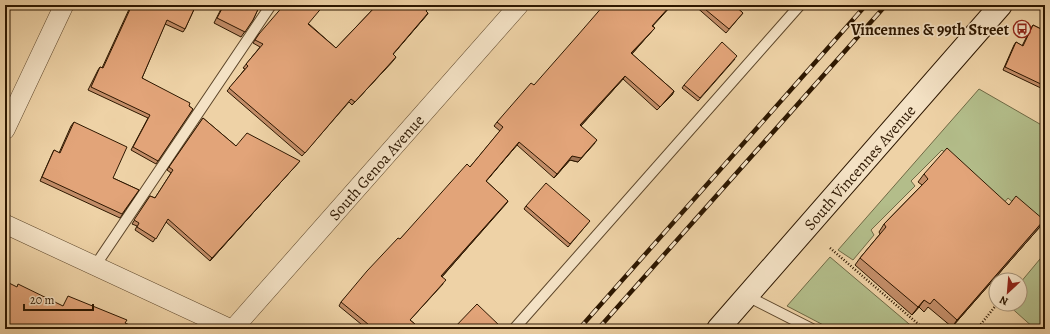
<svg xmlns="http://www.w3.org/2000/svg" width="1050" height="334" viewBox="0 0 1050 334" font-family="Alegreya,serif">
	<style>
		.green { fill: #b3bd8a; stroke: #706a45 }
		.lines { fill: none; stroke-linecap: round; stroke-linejoin: round }
		.lane-casing { stroke: #5d462a; stroke-width: 12 }
		.street-casing { stroke: #5d462a; stroke-width: 20 }
		.secondary-casing { stroke: #2d1700; stroke-width: 24 }
		.path { stroke: #2d1700; stroke-width: 2.5; stroke-dasharray: 1 2; stroke-linecap: butt }
		.lane { stroke: #f4e2c5; stroke-width: 10 }
		.street { stroke: #f4e2c5; stroke-width: 19 }
		.secondary { stroke: #f4e2c5; stroke-width: 22 }
		.rail-casing { stroke: #2d1700; stroke-width: 4.5 }
		.rail { stroke: #f4e2c5; stroke-width: 3; stroke-dasharray: 9; stroke-linecap: butt }
		.wall { fill: #c28d68; stroke: #2d1700 }
		.shaded-wall { fill: #9e7355; stroke: #2d1700 }
		.building { fill: #e2a479; stroke: #2d1700 }
		.labels { text-anchor: middle; stroke-width: 3.5; stroke-linejoin: round; paint-order: stroke }
		.poi-label { font-size: 16px; font-weight: bold; fill: #2d1700; stroke: #f4e2c5; text-anchor: end }
		.street-label { font-size: 16px; fill: #2d1700; stroke: #f4e2c5 }
	</style>
	<rect width="100%" height="100%" fill="#eed2a6"/>
	<filter id="stains"><feTurbulence type="fractalNoise" baseFrequency=".005" numOctaves="4"/><feColorMatrix values="0 0 0 0 .2 0 0 0 0 .09 0 0 0 0 .02 0 0 0 .5 -.17"/></filter>
	<radialGradient id="worn" r=".72"><stop offset=".6" stop-color="#630" stop-opacity="0"/><stop offset="1" stop-color="#630" stop-opacity=".3"/></radialGradient>
	<g class="green">
		<polygon points="979,89 1045,127 1045,230 1008,198 1003,204 942,150 911,181 915,186 871,230 874,235 853,260 838,250"/>
		<polygon points="1045,253 1045,327 1035,329 1007,304 1020,304 1020,283"/>
		<polygon points="830,257 915,329 831,329 787,306"/>
	</g>
	<g class="lines">
		<defs>
			<g id="lane">
				<polyline points="95,266 271,5"/>
				<polyline points="747,296 812,329"/>
				<polyline points="514,329 800,5"/>
			</g>
			<g id="street">
				<polyline points="5,130 64,5"/>
				<polyline points="5,224 231,329"/>
				<path id="s1" d="M233 329 519 5"/>
			</g>
			<g id="secondary">
				<path id="s2" d="M718 329 1001 5"/>
			</g>
		</defs>
		<use href="#lane" class="lane-casing"/>
		<use href="#street" class="street-casing"/>
		<use href="#secondary" class="secondary-casing"/>
		<g class="path">
			<polyline points="830,248 924,329"/>
			<polyline points="1000,275 1006,280"/>
			<polyline points="977,329 997,304"/>
		</g>
		<use href="#lane" class="lane"/>
		<use href="#street" class="street"/>
		<use href="#secondary" class="secondary"/>
		<defs>
			<g id="rail">
				<polyline points="579,329 866,5"/>
				<polyline points="598,329 886,5"/>
			</g>
		</defs>
		<use href="#rail" class="rail-casing"/>
		<use href="#rail" class="rail"/>
	</g>
	<g class="wall">
		<polygon points="5,5 14,5 11,9"/>
		<polygon points="131,5 196,5 185,29 183,32 165,24 142,78 189,106 193,109 156,164 131,150 148,118 88,90 98,70 100,67 102,68"/>
		<polygon points="223,5 260,5 253,20 241,37 214,23"/>
		<polygon points="375,5 432,5 426,11 428,13 426,16 393,54 393,61 352,105 349,102 302,156 227,91 245,69 243,68 260,47 253,43 259,34 309,24 336,48 376,6"/>
		<polygon points="694,5 734,5 743,13 726,33"/>
		<polygon points="1033,25 1045,31 1045,90 1003,70 1014,45 1016,42 1022,46 1031,28"/>
		<polygon points="653,26 655,28 652,31 632,54 674,91 672,95 657,110 623,79 581,126 595,143 578,162 570,160 554,178 517,145 486,181 508,201 442,277 443,284 410,320 421,329 367,329 339,306 341,302 400,239 470,167 500,131 494,126 497,122 534,85"/>
		<polygon points="735,59 698,101 682,88 684,85"/>
		<polygon points="203,118 236,146 297,164 210,261 166,222 153,242 135,230 137,226 132,224 150,196 155,198 171,173 167,170"/>
		<polygon points="74,122 113,178 139,190 120,218 40,181 52,154 54,150 59,153 71,126"/>
		<polygon points="924,174 1009,205 1044,220 1039,228 952,327 928,307 924,312 919,307 912,315 855,265 860,258 880,234 879,232 884,224 922,185 918,182"/>
		<polygon points="526,206 588,223 568,247 524,209"/>
	</g>
	<g class="shaded-wall">
		<polygon points="671,5 672,5 650,29 652,26"/>
		<polygon points="428,13 426,16 390,58 393,54"/>
		<polygon points="655,28 652,31 629,57 631,53"/>
		<polygon points="396,57 393,61 352,105 355,102"/>
		<polygon points="625,76 623,79 578,129 580,125"/>
		<polygon points="674,91 672,95 657,110 660,107"/>
		<polygon points="597,140 578,162 570,160 554,178 572,156"/>
		<polygon points="519,142 517,145 483,185 486,181"/>
		<polygon points="300,161 297,164 210,261 212,258"/>
		<polygon points="508,201 506,204 439,280 441,276"/>
		<polygon points="1044,220 1039,228 952,327 957,320"/>
		<polygon points="924,300 919,307 912,315 918,307"/>
	</g>
	<g class="building">
		<polygon points="5,5 9,5 5,12"/>
		<polygon points="132,5 196,5 185,29 167,20 142,78 190,103 189,106 193,109 158,161 133,147 150,115 91,87 100,67 103,68"/>
		<polygon points="224,5 260,5 253,20 245,32 217,18"/>
		<polygon points="284,5 324,5 308,24 336,48 377,5 431,5 426,11 428,13 393,54 396,57 355,102 351,99 305,153 229,88 248,66 246,64 263,44 255,40 259,34"/>
		<polygon points="604,5 671,5 652,26 655,28 631,53 674,91 660,107 625,76 580,125 597,140 581,158 572,156 557,174 519,142 486,181 508,201 441,276 446,280 410,320 421,329 374,329 341,302 367,271 398,238 400,239 467,164 470,167 503,127 497,122 531,83 534,85 578,35"/>
		<polygon points="700,5 734,5 743,13 729,29"/>
		<polygon points="1033,25 1045,31 1045,86 1005,67 1016,42 1023,46"/>
		<polygon points="722,42 737,56 700,98 684,85"/>
		<polygon points="203,118 236,146 247,133 300,161 212,258 168,219 156,239 137,227 139,223 134,220 150,196 155,198 173,170 169,167"/>
		<polygon points="74,122 127,147 113,178 139,190 122,214 42,177 54,150 60,153"/>
		<polygon points="947,148 1009,205 1016,196 1044,220 957,320 934,299 930,304 924,300 918,307 860,258 886,227 884,224 928,179 924,174"/>
		<polygon points="546,183 590,221 570,244 526,206"/>
		<polygon points="5,281 17,287 18,284 63,306 68,296 127,320 125,323 139,329 5,329"/>
		<polygon points="477,304 501,327 499,329 453,329"/>
	</g>
	<defs>
		<symbol id="bus-ring" viewBox="-11 -11 22 22"><circle r="9.5" fill="#f4e2c5" stroke="#8f2418" stroke-width="1.5"/><path d="M-5-6H5V4H4V6H2V4H-2V6H-4V4H-5ZM-3.5-4V0h7V-4ZM-3.5 1.2v1.5H-2V1.2ZM2 1.2v1.5H3.5V1.2Z" fill="#8f2418"/></symbol>
	</defs>
	<g fill-rule="evenodd">
		<use href="#bus-ring" x="1012" y="19" width="20" height="20"/>
	</g>
	<g class="labels">
		<g class="poi-label">
			<text x="1009" y="35">Vincennes &amp; 99th Street</text>
		</g>
		<g class="street-label">
			<text dy="6" stroke="none"><textPath href="#s1" startOffset="216">South Genoa Avenue</textPath></text>
			<text dy="6" stroke="none"><textPath href="#s2" startOffset="215">South Vincennes Avenue</textPath></text>
		</g>
	</g>
	<rect width="1050" height="334" fill="none" stroke="#eed2a6" stroke-width="20"/>
	<rect x="6" y="6" width="1038" height="322" fill="none" stroke="#2d1700" stroke-width="2"/>
	<rect x="10" y="10" width="1030" height="314" fill="none" stroke="#2d1700"/>
	<g transform="translate(1008 292) rotate(206)"><circle r="19" fill="#f4e2c5" stroke="#a49176"/>
	<path d="M0-3L7 15L0 10L-7 15Z" fill="#8f2418"/>
	<text y="-6" font-size="11" font-weight="bold" text-anchor="middle" fill="#2d1700">N</text>
	</g>
	<path d="M24 304v6h69v-6" fill="none" stroke="#2d1700" stroke-width="2"/>
	<text x="30" y="304" font-size="12" fill="#2d1700" stroke="#f4e2c5" stroke-width="3" paint-order="stroke">20 m</text>
	<rect width="100%" height="100%" filter="url(#stains)"/>
	<rect width="100%" height="100%" fill="url(#worn)"/>
</svg>
